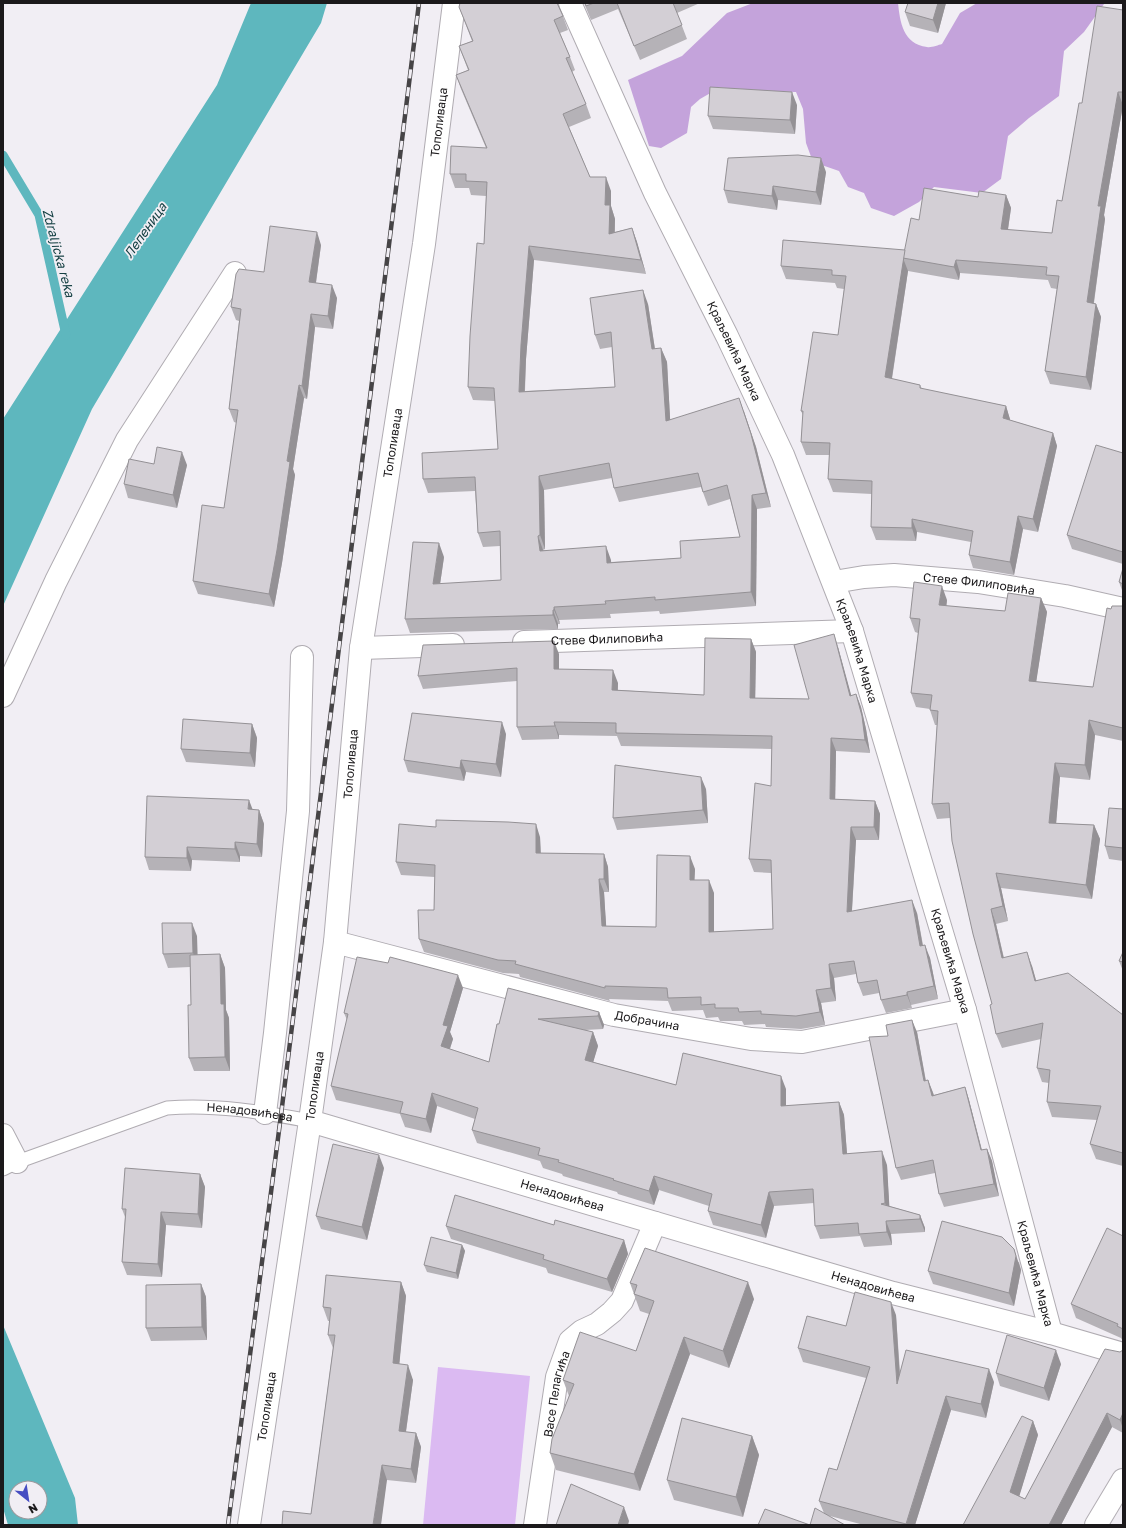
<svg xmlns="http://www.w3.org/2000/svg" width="1126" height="1528" viewBox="0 0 1126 1528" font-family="'Golos Text',sans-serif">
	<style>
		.green { fill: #dbbaf2 }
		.forest { fill: #c4a3db }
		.water { fill: #5eb7be; fill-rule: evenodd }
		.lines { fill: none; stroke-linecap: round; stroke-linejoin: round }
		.stream { stroke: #5eb7be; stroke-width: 9 }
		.service-casing { stroke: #b0acb2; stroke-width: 15 }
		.minor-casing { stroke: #b0acb2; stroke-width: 24 }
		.secondary-casing { stroke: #b0acb2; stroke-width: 24 }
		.service { stroke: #fff; stroke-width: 13 }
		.minor { stroke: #fff; stroke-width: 22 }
		.secondary { stroke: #fff; stroke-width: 22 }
		.rail-casing { stroke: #464446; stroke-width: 4.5 }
		.rail { stroke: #f1eef4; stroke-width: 3; stroke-dasharray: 9; stroke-linecap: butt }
		.wall { fill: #b5b2b7; fill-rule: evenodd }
		.shaded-wall { fill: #949195 }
		.building { fill: #d3cfd5; stroke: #949195; fill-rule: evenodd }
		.labels { text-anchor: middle; stroke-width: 3.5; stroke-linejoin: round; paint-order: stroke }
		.street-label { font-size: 12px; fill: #1b191b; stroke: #f1eef4 }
		.water-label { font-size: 13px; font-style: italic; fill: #154043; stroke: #f1eef4 }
	</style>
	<rect width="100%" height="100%" fill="#f1eef4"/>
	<polygon class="green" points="438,1367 530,1376 515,1525 423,1525"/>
	<path class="forest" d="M753 3H898C900 22 903 44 927 47 931 48 938 45 942 44L960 13 977 3H1103L1104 4 1084 32 1064 51 1059 96 1029 118 1008 136 1001 179 982 193 934 187 919 202 894 216 871 208 864 193 848 187 839 171 813 162 806 143 803 109 796 92 714 91 700 99 691 107 687 133 661 148 649 146 628 80 682 56 727 13Z"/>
	<g class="water">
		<polygon points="251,3 327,3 321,23 92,409 3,606 3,419 217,85"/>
		<path d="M3 1325 75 1498 78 1525H8L3 1508ZM16 1488H40V1512H16Z"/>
	</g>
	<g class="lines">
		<polyline class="stream" points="3,155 39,215 66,335"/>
		<defs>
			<g id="service">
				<path id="s1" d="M3 1169 17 1162 167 1108C214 1104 263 1112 310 1121"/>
			</g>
			<g id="minor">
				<path id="s2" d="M570 3 655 193 727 336 783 455 852 631 965 1010 1051 1333"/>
				<path id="s3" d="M834 582 864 577 894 575 978 582 1065 596 1123 609"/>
				<path id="s4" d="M524 642 852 631"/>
				<polyline points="361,648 453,645"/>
				<polyline points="3,696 56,581 127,440 235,273"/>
				<path id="s5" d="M335 942 614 1015 751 1039 802 1042 965 1010"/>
				<polyline points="265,1113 275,1033 298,811 302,657"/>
				<path id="s6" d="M310 1121 893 1293 1051 1333 1123 1354"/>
				<polyline points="3,1135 17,1162"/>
				<path id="s7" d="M249 1525 310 1121 335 942 361 648 424 244 454 3"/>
				<path id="s8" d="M535 1525 557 1377 570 1341 582 1331 597 1324 612 1312 622 1301 655 1223"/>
			</g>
			<polyline id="secondary" points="1096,1525 1123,1480"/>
		</defs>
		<use href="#service" class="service-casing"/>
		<use href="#minor" class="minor-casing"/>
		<use href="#secondary" class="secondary-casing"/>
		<use href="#service" class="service"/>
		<use href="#minor" class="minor"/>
		<use href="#secondary" class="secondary"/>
		<defs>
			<polyline id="rail" points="228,1525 281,1115 419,3"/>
		</defs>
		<use href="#rail" class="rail-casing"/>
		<use href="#rail" class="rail"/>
	</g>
	<g class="wall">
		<path d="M460 3H558L568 30 560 33 570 57 575 70 572 72 586 104 591 118 569 127 590 177 611 191V206L615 219V232L632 228 637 242 646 274 534 260 526 359 525 391 615 387 612 347 600 349 595 335 648 304 655 349 661 348 667 362 670 420 744 411 756 447 771 507 757 509 756 606 660 614 659 611 610 614 611 618 559 620 560 624H558V629L410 633 405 619 444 557 440 584 501 580 500 546 483 547 478 533 475 491 428 493 423 479 498 449 495 401 473 400 468 387 484 244 486 196 471 195 469 188H455L450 174 486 148 461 89 456 75 468 70 459 46 472 41 459 7ZM612 478 614 488 619 502 701 487 708 506 730 499 740 537 681 558 611 562V560L543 550 545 549 544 490Z"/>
		<polygon points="584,3 700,3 677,13 687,39 640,60 618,9 591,20"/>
		<polygon points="908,3 946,3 938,33 910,26 905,12"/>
		<polygon points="1123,10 1123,105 1104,215 1105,219 1094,303 1096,304 1101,317 1091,390 1050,384 1045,371 1057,289 1051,288 1048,280 960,273 959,280 908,271 892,379 920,385 922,389 1006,406 1010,420 1053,433 1057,446 1038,532 1023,529 1014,575 973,568 969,555 971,542 917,532 916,541 876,540 871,527 872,494 833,492 828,479 830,455 806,455 801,442 803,415 801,411 838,335 844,289 837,288 835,283 786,279 781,266 905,250 919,220 978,197 1006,195 1011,208 1008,230 1052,233 1062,201 1082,103"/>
		<polygon points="797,105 795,134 713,129 708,116"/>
		<polygon points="826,172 821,205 778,200 777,210 728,203 724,190"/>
		<polygon points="321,245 316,283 337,298 333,329 315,327 307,399 304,398 293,469 295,475 282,563 274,607 198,594 193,581 224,508 237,423 234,422 229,409 239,321 236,320 231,307 264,272"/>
		<polygon points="1123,453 1123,564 1072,549 1067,535"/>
		<polygon points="154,464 187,465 177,508 128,498 124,484"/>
		<polygon points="1123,568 1123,593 1119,582"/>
		<polygon points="1041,598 1047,612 1036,682 1093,687 1111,609 1123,606 1123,741 1095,735 1090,780 1060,777 1056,823 1094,825 1100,839 1092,899 1001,888 1008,921 996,924 1004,958 1032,966 1036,980 1123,1015 1123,1166 1096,1159 1090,1144 1097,1120 1052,1117 1047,1102 1049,1083 1042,1082 1037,1068 1041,1039 1002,1048 996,1034 992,1004 950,818 937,819 932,804 937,725 935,725 930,710 930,709 916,707 911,693 918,633 915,632 910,618 947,600 946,606 1005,611"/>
		<polygon points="751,639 756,652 755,698 809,699 838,647 851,696 856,694 861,707 866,729 870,753 836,751 835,799 875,801 880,814 879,840 856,840 852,911 917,913 923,945 930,958 938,999 911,1005 912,1008 886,1013 881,1000 879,993 863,996 858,983 856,974 834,978 836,1001 821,1003 825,1025 801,1029 766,1027 765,1024 744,1025 742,1021 720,1021 718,1017 706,1018 703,1010 672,1011 668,1001 609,999 610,1001 520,977 519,974 503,973 424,952 419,939 434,910 435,877 401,875 396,862 540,837 541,853 604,854 608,867 609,892 604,892 606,926 656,927 695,869 694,880 714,893 714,932 773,929 771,873 754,872 749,859 771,786 772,749 621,746 617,736 559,735 559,739 522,740 517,727 517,681 423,689 418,676 559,654 559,669 618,683 618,690 704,695"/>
		<polygon points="252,724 257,738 255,767 186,762 181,749"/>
		<polygon points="506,734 501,777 466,772 464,781 408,772 404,760"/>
		<polygon points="706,789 708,823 617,830 613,818"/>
		<polygon points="1123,809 1123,861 1109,859 1105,846"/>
		<polygon points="253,810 259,810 264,824 262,857 240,856 240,862 192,860 191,871 149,870 145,857"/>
		<polygon points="197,936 197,955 220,954 225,968 226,1010 229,1018 230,1071 194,1071 189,1058 191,1005 190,967 168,968 163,954"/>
		<polygon points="1123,952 1123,971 1119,961"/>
		<polygon points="388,963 463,988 450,1032 453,1039 450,1049 489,1062 497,1024 599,1012 604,1025 603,1029 585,1030 593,1032 598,1046 593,1062 676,1085 786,1089 786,1106 839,1102 844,1115 847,1154 887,1165 889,1206 920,1215 925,1228 925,1232 891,1234 892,1245 864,1247 860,1236 820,1239 815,1226 814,1203 774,1206 766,1238 713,1225 708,1211 709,1206 659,1190 654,1205 618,1194 617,1192 563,1176 562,1174 543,1168 540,1161 477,1143 472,1130 475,1119 437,1106 431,1133 405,1127 400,1114 336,1100 331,1086 347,1020 344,1013"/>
		<polygon points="917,1032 926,1081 928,1080 934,1095 965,1087 969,1100 982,1150 987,1149 992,1161 999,1196 944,1207 939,1194 935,1173 901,1180 896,1168 888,1036"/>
		<polygon points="384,1168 367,1240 321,1229 316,1216"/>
		<polygon points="200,1174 205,1187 202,1228 166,1225 162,1277 127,1275 122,1262 125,1217 122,1209"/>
		<polygon points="446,1226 624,1240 628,1254 612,1292 548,1273 546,1268 451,1239"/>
		<polygon points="1123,1236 1123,1341 1121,1338 1076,1318 1071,1304"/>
		<polygon points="462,1245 465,1251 458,1279 427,1272 424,1265"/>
		<polygon points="1019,1262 1021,1270 1014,1306 933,1284 928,1271"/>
		<polygon points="401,1282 406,1296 399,1364 413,1380 406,1432 416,1433 421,1447 416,1483 387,1480 311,1514 333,1348 328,1335 330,1321 328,1321 323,1307"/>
		<polygon points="630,1283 754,1299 729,1368 690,1354 640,1491 556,1470 550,1453 569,1396 563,1380 636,1351 649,1314 640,1311"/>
		<polygon points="201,1284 206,1297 207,1340 151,1341 146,1328"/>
		<polygon points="896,1315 900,1372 994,1382 986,1418 951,1410 915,1525 864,1525 826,1515 810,1525 824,1513 819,1501 837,1470 866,1378 803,1362 798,1348 846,1326"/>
		<polygon points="1123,1350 1123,1433 1112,1427 1061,1525 963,1525 1033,1421 1038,1435 1019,1496 1025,1499 1120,1352"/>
		<polygon points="1061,1364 1049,1401 1000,1386 996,1373"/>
		<polygon points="752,1436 759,1455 743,1517 674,1500 667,1480"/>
	</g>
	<g class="shaded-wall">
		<polygon points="938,3 946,3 938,33 933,20"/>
		<polygon points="792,92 797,105 795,134 790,120"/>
		<polygon points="1118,92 1123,105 1104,215 1105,219 1092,315 1087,302 1098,206"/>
		<polygon points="821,158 826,172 821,205 816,192"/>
		<polygon points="606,177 611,191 611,206 615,219 614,247 609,234 605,205"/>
		<polygon points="773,186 778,200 777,210 772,196"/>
		<polygon points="1006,195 1011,208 1006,242 1001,229"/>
		<polygon points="632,228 637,242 646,274 641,260"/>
		<polygon points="317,232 321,245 314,296 309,282"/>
		<polygon points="529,246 534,260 526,359 524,406 519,392 521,345"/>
		<polygon points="903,258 908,271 890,390 885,377"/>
		<polygon points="956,260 960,273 959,280 954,267"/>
		<polygon points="332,285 337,298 333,329 328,316"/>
		<polygon points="643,290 648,304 657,363 652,349"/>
		<polygon points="1096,304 1101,317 1091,390 1086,377"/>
		<polygon points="311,314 315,327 307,399 302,386"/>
		<polygon points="661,348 667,362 671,435 666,421"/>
		<polygon points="299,385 304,398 293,469 295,475 282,563 274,607 269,594 287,461"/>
		<polygon points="739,398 756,447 771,507 766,493"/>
		<polygon points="1006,406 1010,419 1008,431 1003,418"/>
		<polygon points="1053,433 1057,446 1038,532 1033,519"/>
		<polygon points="182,452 187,465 177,508 173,495"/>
		<polygon points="539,476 544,490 545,549 540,535"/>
		<polygon points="752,495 757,509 756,606 751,592"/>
		<polygon points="1018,516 1023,529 1014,575 1010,562"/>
		<polygon points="912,519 917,532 916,541 912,528"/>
		<polygon points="538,536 543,550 545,565 540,551"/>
		<polygon points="439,543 444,557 438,598 433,584"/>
		<polygon points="606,546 611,560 612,577 607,563"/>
		<polygon points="942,586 947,600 945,619 939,605"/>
		<polygon points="1041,598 1047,612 1034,696 1029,681"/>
		<polygon points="554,607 559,620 560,624 554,610"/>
		<polygon points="553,610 558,624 558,629 553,615"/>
		<polygon points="834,634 838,647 855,709 850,696"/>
		<polygon points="751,639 756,652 755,711 750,698"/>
		<polygon points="554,641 559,654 559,682 554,669"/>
		<polygon points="613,670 618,683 617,703 612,690"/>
		<polygon points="856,694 861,707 866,729 870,753 865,740"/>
		<polygon points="1089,720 1095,735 1090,780 1085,765"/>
		<polygon points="502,722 506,734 501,777 496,764"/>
		<polygon points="554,722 559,735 559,739 555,726"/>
		<polygon points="252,724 257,738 255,767 250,753"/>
		<polygon points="831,738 836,751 835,812 830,799"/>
		<polygon points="461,760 466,772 464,781 460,768"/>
		<polygon points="1055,763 1060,777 1055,837 1049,823"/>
		<polygon points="701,777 706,789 708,823 703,810"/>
		<polygon points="249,800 254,813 248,809"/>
		<polygon points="875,801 880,814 879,840 874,827"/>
		<polygon points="259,810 264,824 262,857 257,844"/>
		<polygon points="536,824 540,837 541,866 536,853"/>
		<polygon points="1094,825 1100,839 1092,899 1086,885"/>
		<polygon points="851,827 856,840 851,925 847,912"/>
		<polygon points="235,842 240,856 240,862 235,849"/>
		<polygon points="187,847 192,860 191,871 187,858"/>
		<polygon points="604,854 608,867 609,892 604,879"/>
		<polygon points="690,856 695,869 694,893 690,880"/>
		<polygon points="996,873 1001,888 1008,921 1003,906"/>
		<polygon points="599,879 604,892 607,939 602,926"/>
		<polygon points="709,880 714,893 714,945 709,932"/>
		<polygon points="912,900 917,913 925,959 920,946"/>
		<polygon points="991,909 996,924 1007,973 1002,958"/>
		<polygon points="192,923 197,936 198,967 193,953"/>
		<polygon points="925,945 930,958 938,999 934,986"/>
		<polygon points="1027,952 1032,966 1040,995 1035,981"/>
		<polygon points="220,954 225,968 226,1010 229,1018 230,1071 225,1057 221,1004"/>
		<polygon points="829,964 834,978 836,1001 831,988"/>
		<polygon points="458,975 463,988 450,1032 453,1039 446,1060 441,1046 443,1025"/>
		<polygon points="816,990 821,1003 825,1025 820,1012"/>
		<polygon points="907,992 911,1005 912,1008 907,995"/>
		<polygon points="599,1012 604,1025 603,1029 598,1016"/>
		<polygon points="912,1020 917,1032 928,1094 924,1081"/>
		<polygon points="593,1032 598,1046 590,1073 585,1060"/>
		<polygon points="781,1076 786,1089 786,1120 781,1106"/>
		<polygon points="928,1080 933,1093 937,1108 932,1096"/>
		<polygon points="965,1087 969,1100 985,1163 981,1150"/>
		<polygon points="432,1093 437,1106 431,1133 426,1119"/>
		<polygon points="839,1102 844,1115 848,1167 843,1154"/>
		<polygon points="987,1149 992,1161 999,1196 994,1184"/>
		<polygon points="882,1151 887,1165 890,1217 885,1203"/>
		<polygon points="379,1155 384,1168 367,1240 362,1227"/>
		<polygon points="200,1174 205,1187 202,1228 198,1214"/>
		<polygon points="654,1176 659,1190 654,1205 649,1191"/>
		<polygon points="769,1192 774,1206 766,1238 761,1225"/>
		<polygon points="161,1212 166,1225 162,1277 158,1264"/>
		<polygon points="920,1215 925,1228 925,1232 920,1219"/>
		<polygon points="886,1221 891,1234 892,1245 887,1232"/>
		<polygon points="624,1240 628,1254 612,1292 607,1279"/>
		<polygon points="462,1245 465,1251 458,1279 456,1273"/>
		<polygon points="1014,1249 1021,1270 1014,1306 1009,1293"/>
		<polygon points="401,1282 406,1296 398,1378 393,1363"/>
		<polygon points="748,1282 754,1299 729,1368 723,1351"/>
		<polygon points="201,1284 206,1297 207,1340 202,1327"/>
		<polygon points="891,1302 896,1315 901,1397 897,1384"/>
		<polygon points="684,1337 690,1354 640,1491 634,1474"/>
		<polygon points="1056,1350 1061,1364 1049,1401 1044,1388"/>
		<polygon points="408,1365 413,1380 404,1445 399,1431"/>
		<polygon points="989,1369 994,1382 986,1418 981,1404"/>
		<polygon points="946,1396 951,1410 915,1525 906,1525"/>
		<polygon points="1107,1413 1112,1427 1061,1525 1049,1525"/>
		<polygon points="1123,1413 1123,1429 1120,1420"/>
		<polygon points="1033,1421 1038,1435 1016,1507 1010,1492"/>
		<polygon points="416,1433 421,1447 416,1483 411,1469"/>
		<polygon points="752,1436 759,1455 743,1517 736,1497"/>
		<polygon points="382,1465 387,1480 381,1525 373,1525"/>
		<polygon points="624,1507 629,1521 628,1525 618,1525"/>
	</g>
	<g class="building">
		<path d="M460 3H557L563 16 554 20 570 57 566 58 586 104 563 114 590 177H606L605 205H610L609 234 632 228 641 260 529 246 521 345 519 392 615 387 611 332 595 335 590 298 643 290 652 349 661 348 666 421 739 398 751 434 766 493 752 495 751 592 655 600V597L605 601 606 604 554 607V610H553V615L405 619 413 542 439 543 433 584 501 580 500 531 478 533 475 477 423 479 422 453 498 449 494 388 468 387 470 336 477 243 484 244 487 182 466 181V174H450L451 146 487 148 456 75 469 70 459 46 473 41 459 7ZM609 463 614 488 698 473 703 492 727 485 740 537 680 541 681 558 607 563 606 546 540 551 538 536 540 535 539 476Z"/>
		<polygon points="585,3 594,3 586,6"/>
		<polygon points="617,3 673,3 682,25 634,46"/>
		<polygon points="908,3 938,3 933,20 905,12"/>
		<polygon points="1097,6 1123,10 1123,92 1118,92 1098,206 1101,206 1087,302 1096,304 1086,377 1045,371 1059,276 1046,275 1047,267 956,260 954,267 903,258 911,218 919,220 924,188 978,197 979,191 1006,195 1001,229 1052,233 1057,200 1062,201 1079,103 1082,103"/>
		<polygon points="710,87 792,92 790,120 708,116"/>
		<polygon points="798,155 821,158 816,192 773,186 772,196 724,190 728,158"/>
		<polygon points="270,226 317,232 309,282 332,285 328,316 311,314 302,386 299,385 287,461 290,462 277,550 269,594 193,581 202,505 224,508 238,410 229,409 241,309 231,307 236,274 239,269 264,272"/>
		<polygon points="783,240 905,250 885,377 920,385 920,388 1006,406 1003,418 1053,433 1033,519 1018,516 1010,562 969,555 973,531 912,519 912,528 871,527 872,481 828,479 830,443 801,442 803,411 801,411 813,332 838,335 846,276 832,275 832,270 781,266"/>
		<polygon points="1096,445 1123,453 1123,552 1067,535"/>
		<polygon points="157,447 182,452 173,495 124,484 129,459 154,464"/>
		<polygon points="1123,568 1123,584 1119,582"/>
		<polygon points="914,582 942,586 939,605 1005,611 1008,593 1041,598 1029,681 1093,687 1107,608 1111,609 1112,606 1123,606 1123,728 1089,720 1085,765 1055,763 1049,823 1094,825 1086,885 996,873 1003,906 991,909 1002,958 1027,952 1035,981 1068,973 1123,1015 1123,1153 1090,1144 1101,1106 1047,1102 1050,1070 1037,1068 1043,1023 996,1034 990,1005 992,1004 973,934 952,841 949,803 932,804 938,711 930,710 932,695 911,693 920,619 910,618"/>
		<polygon points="834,634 850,696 856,694 862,716 865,740 831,738 830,799 875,801 874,827 851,827 847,912 912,900 920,946 925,945 934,986 907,992 907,995 881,1000 877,980 858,983 854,961 829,964 831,988 816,990 820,1012 796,1016 761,1014 761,1011 739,1012 738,1008 715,1008 715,1004 701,1005 701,997 668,998 667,988 605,986 605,988 515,964 516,961 498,960 419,939 418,910 434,910 435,865 396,862 399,824 436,827 436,820 508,822 536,824 536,853 604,854 604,879 599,879 602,926 656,927 657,855 690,856 690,880 709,880 709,932 773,929 771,860 749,859 755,783 771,786 772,736 616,733 616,723 554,722 555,726 517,727 517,668 418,676 423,645 554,641 554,669 613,670 612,690 704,695 705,638 751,639 750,698 809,699 794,645"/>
		<polygon points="412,713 502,722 496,764 461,760 460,768 404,760"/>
		<polygon points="183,719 252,724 250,753 181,749"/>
		<polygon points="615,765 701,777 703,810 613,818"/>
		<polygon points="147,796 249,800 248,809 259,810 257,844 235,842 235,849 187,847 187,858 145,857"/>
		<polygon points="1109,808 1123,809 1123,848 1105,846"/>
		<polygon points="162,923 192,923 193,953 163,954"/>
		<polygon points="1123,952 1123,962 1119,961"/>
		<polygon points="220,954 221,1004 224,1004 225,1057 189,1058 188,1005 191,1005 190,955"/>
		<polygon points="357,957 388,963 390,957 458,975 443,1025 448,1026 441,1046 489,1062 497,1024 499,1024 508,988 599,1012 598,1016 538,1019 593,1032 585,1060 676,1085 683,1053 781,1076 781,1106 839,1102 843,1154 882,1151 885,1203 881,1204 920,1215 920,1219 886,1221 887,1232 859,1234 858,1223 815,1226 813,1189 769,1192 761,1225 708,1211 712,1194 654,1176 649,1191 613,1180 614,1179 558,1162 559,1160 538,1155 540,1148 472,1130 478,1108 432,1093 426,1119 400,1113 403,1102 331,1086 348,1014 344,1013"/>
		<polygon points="912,1020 924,1081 928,1080 932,1096 965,1087 981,1150 987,1149 994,1184 939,1194 933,1160 896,1168 869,1037 888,1036 886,1025"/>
		<polygon points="333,1144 379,1155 362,1227 316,1216"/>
		<polygon points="125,1168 200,1174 198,1214 161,1212 158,1264 122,1262 126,1209 122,1209"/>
		<polygon points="455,1195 554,1225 555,1220 624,1240 607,1279 543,1259 544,1255 446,1226"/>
		<polygon points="942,1221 1002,1237 1014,1249 1016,1256 1009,1293 928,1271"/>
		<polygon points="1107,1228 1123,1236 1123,1329 1117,1326 1118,1324 1071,1304"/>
		<polygon points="431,1237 462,1245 456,1273 424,1265"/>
		<polygon points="645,1248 748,1282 723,1351 684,1337 634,1474 550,1453 552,1439 574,1384 563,1380 580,1332 636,1351 654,1301 634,1294 637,1285 630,1283"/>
		<polygon points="326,1275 401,1282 393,1363 408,1365 399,1431 416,1433 411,1469 382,1465 373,1525 282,1525 283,1511 311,1514 335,1335 328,1335 331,1308 323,1307"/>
		<polygon points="201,1284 202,1327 146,1328 146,1285"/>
		<polygon points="855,1292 891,1302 897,1384 906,1350 989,1369 981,1404 946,1396 906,1524 819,1501 829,1468 837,1470 870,1367 798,1348 807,1316 846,1326"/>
		<polygon points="1007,1335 1056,1350 1044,1388 996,1373"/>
		<polygon points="1105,1349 1120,1352 1123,1350 1123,1413 1120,1420 1107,1413 1049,1525 963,1525 1022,1416 1033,1421 1010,1492 1025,1499"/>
		<polygon points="682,1418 752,1436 736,1497 667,1480"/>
		<polygon points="571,1484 624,1507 618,1525 556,1525"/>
		<polygon points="815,1508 845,1525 758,1525 765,1509 810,1525"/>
	</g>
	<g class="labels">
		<g class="street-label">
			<text dy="4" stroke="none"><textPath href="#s7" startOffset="1416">Тополиваца</textPath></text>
			<text dy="4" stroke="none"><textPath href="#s2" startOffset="385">Краљевића Марка</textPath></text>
			<text dy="4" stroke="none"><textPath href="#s7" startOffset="1092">Тополиваца</textPath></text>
			<text dy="4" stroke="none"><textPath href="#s3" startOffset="146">Стеве Филиповића</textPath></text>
			<text dy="4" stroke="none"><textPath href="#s4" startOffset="83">Стеве Филиповића</textPath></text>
			<text dy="4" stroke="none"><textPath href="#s2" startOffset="709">Краљевића Марка</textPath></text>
			<text dy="4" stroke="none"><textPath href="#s7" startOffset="768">Тополиваца</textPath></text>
			<text dy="4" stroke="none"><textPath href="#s2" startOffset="1033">Краљевића Марка</textPath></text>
			<text dy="4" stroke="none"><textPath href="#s5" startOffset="322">Добрачина</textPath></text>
			<text dy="4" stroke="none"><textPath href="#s7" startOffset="444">Тополиваца</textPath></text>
			<text dy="4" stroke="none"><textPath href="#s1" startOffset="258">Ненадовићева</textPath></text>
			<text dy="4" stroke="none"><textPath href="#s6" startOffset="263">Ненадовићева</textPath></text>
			<text dy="4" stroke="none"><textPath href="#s2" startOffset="1357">Краљевића Марка</textPath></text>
			<text dy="4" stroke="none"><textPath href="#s6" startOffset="587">Ненадовићева</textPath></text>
			<text dy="4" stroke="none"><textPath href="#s8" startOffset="133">Васе Пелагића</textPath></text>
			<text dy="4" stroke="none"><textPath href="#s7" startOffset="120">Тополиваца</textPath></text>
		</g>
		<g class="water-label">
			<text transform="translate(145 230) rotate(-55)" y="5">Лепеница</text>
			<text transform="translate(59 253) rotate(75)" y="5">Zdraljicka reka</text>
		</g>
	</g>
	<rect width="1126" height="1528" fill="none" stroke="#1b191b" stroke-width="8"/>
	<g transform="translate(28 1500) rotate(150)"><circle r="19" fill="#f1eef4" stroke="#9b999d"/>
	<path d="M0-3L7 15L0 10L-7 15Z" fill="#464dc2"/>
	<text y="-6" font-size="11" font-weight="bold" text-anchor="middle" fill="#1b191b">N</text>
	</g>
</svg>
